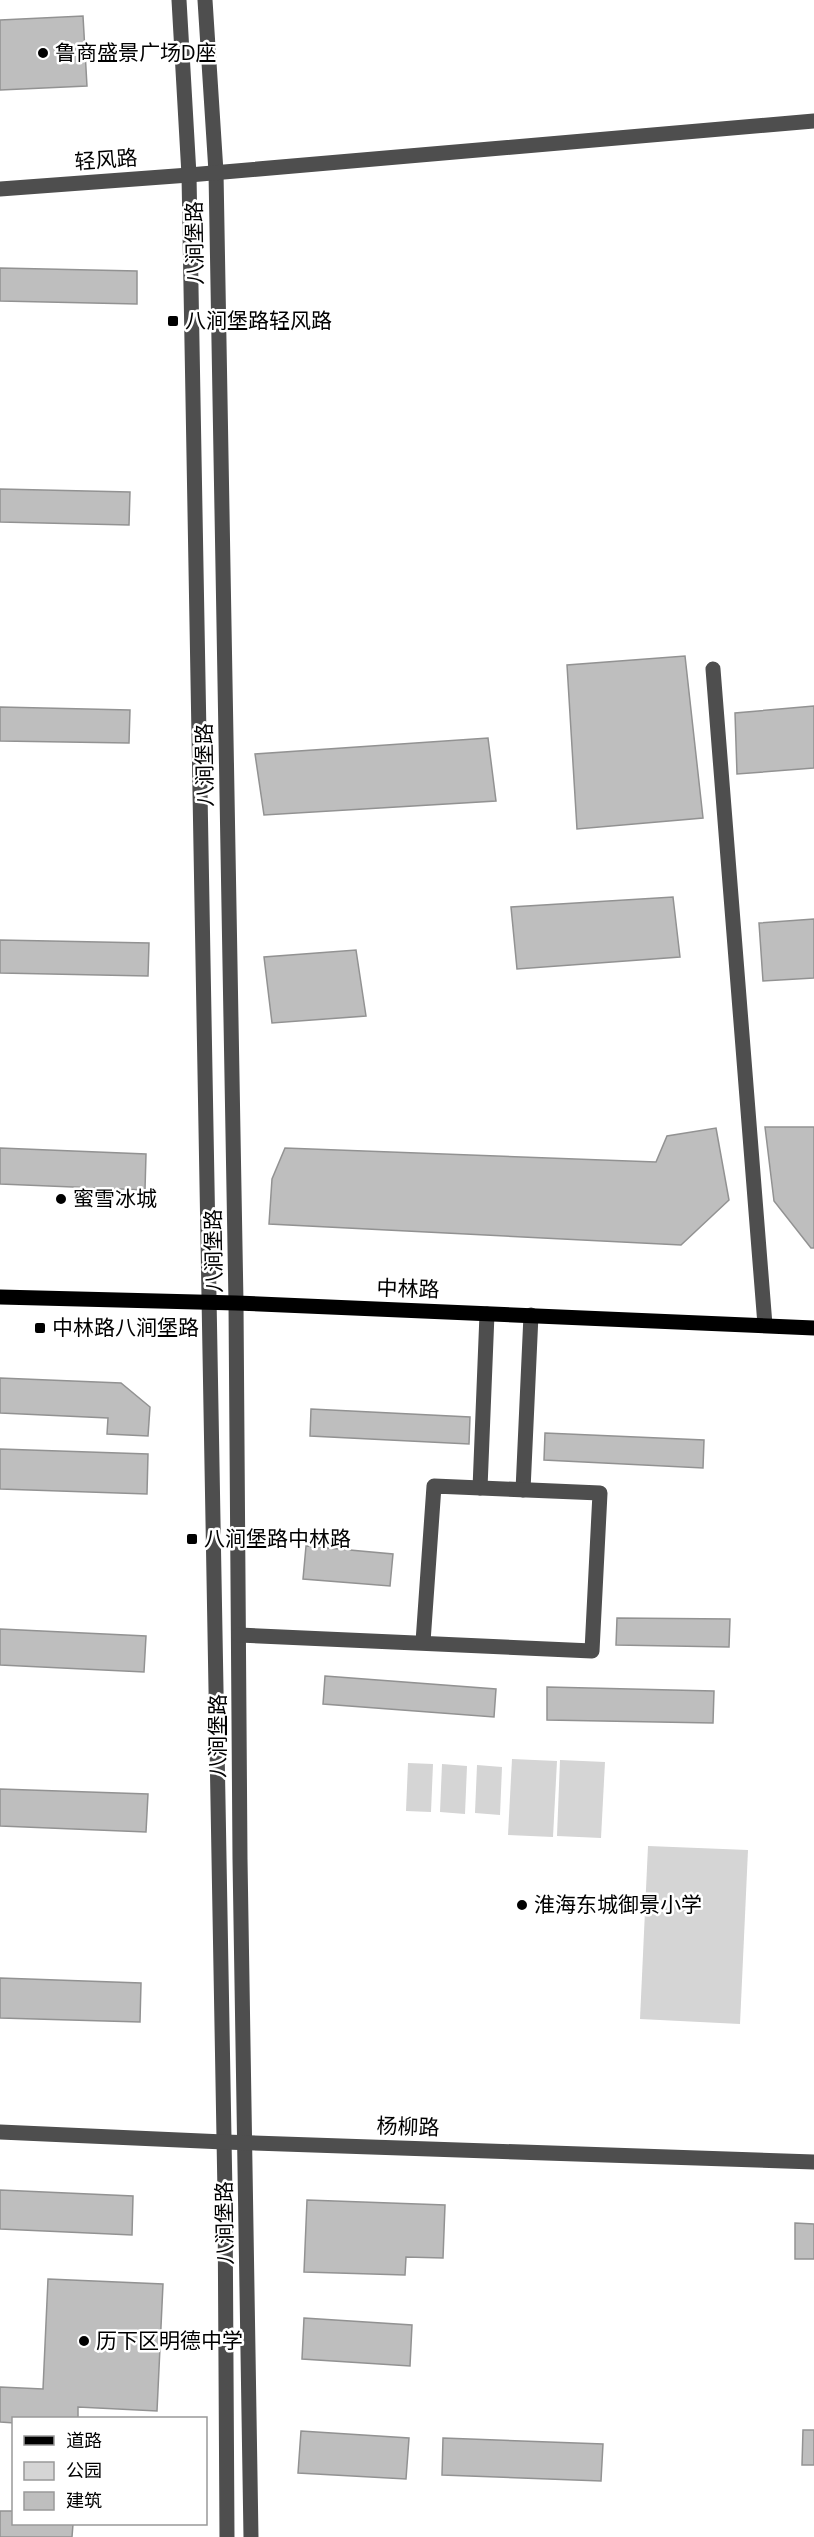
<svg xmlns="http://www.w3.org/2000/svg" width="814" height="2537" viewBox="0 0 814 2537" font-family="'DM Sans','Noto Sans SC',sans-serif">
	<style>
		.green { fill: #d5d5d5 }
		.building { fill: #bebebe; stroke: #929292; stroke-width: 1.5 }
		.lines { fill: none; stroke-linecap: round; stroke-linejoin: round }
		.minor { stroke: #4e4e4e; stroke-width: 15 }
		.major { stroke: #000; stroke-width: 15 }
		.poi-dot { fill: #000; stroke: #fff; stroke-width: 2 }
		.labels { text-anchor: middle; stroke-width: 5; stroke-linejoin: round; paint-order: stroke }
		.poi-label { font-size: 21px; fill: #000; stroke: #fff; text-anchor: start }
		.street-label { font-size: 21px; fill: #000; stroke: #fff }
	</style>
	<rect width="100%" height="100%" fill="#fff"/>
	<g class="green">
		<polygon points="512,1759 557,1761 553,1837 508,1835"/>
		<polygon points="560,1760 605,1762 601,1838 557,1836"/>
		<polygon points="408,1763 433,1764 431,1812 406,1811"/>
		<polygon points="442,1764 467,1766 465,1814 440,1812"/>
		<polygon points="477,1765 502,1767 500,1815 475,1813"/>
		<polygon points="648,1846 748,1850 740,2024 640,2019"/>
	</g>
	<g class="building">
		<polygon points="83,16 87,86 0,90 0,20"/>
		<polygon points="0,268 137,271 137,304 0,301"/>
		<polygon points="0,489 130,492 129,525 0,522"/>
		<polygon points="685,656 703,818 577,829 567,665"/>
		<polygon points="814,706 814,768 737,774 735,713"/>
		<polygon points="0,707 130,710 129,743 0,741"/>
		<polygon points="488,738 496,801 264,815 255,754"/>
		<polygon points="673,897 680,957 517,969 511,907"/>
		<polygon points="814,919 814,978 763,981 759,923"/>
		<polygon points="0,940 149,943 148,976 0,973"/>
		<polygon points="356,950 366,1016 272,1023 264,957"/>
		<polygon points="765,1127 814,1127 814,1248 811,1248 774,1201"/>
		<polygon points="716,1128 729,1200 681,1245 269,1224 272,1179 285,1148 656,1162 667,1136"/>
		<polygon points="0,1148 146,1154 145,1190 0,1184"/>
		<polygon points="0,1378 121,1383 150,1407 148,1436 107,1434 108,1418 0,1413"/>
		<polygon points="311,1409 470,1417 469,1444 310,1436"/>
		<polygon points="545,1433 704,1440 703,1468 544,1460"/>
		<polygon points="0,1449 148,1454 147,1494 0,1489"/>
		<polygon points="306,1546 393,1554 390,1586 303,1579"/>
		<polygon points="617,1618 730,1619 729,1647 616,1645"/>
		<polygon points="0,1629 146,1636 144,1672 0,1665"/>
		<polygon points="325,1676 496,1689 494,1717 323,1704"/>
		<polygon points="547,1687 714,1691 713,1723 547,1720"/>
		<polygon points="0,1789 148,1794 146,1832 0,1826"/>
		<polygon points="0,1978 141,1983 140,2022 0,2018"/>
		<polygon points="0,2190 133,2196 132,2235 0,2229"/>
		<polygon points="307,2200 445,2205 443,2258 406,2257 405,2275 304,2272"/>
		<polygon points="795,2223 814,2224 814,2259 795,2259"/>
		<polygon points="48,2279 163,2284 157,2411 78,2407 78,2418 14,2418 14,2423 0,2422 0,2387 43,2389"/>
		<polygon points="304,2318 412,2325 410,2366 302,2359"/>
		<polygon points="803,2430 814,2430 814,2465 802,2465"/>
		<polygon points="301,2431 409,2438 406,2479 298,2473"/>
		<polygon points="443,2438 603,2444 601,2481 442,2475"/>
		<polygon points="0,2511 14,2511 14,2524 73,2524 72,2537 0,2537"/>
	</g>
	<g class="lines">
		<g class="minor">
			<polyline points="179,0 189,175 225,2194 227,2537"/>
			<polyline points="205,0 216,172 236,1303 240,1859 251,2537"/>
			<polyline points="0,189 189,175 814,121"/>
			<polyline points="713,669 765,1325"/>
			<polyline points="480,1488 487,1314"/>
			<polyline points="523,1490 531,1315"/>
			<polyline points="239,1635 592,1651 600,1493 434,1486 423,1642"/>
			<polyline points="0,2132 224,2142 814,2162"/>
		</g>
		<polyline class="major" points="0,1297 236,1303 814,1328"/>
	</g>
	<g class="poi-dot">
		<circle cx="43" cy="53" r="6"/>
		<rect x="167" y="315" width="12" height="12" rx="3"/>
		<circle cx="61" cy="1199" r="6"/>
		<rect x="34" y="1322" width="12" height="12" rx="3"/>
		<rect x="186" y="1533" width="12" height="12" rx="3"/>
		<circle cx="522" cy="1905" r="6"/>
		<circle cx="84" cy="2341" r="6"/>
	</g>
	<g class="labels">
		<g class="poi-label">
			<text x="55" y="60">鲁商盛景广场D座</text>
			<text x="185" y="328">八涧堡路轻风路</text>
			<text x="73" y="1206">蜜雪冰城</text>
			<text x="52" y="1335">中林路八涧堡路</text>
			<text x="204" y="1546">八涧堡路中林路</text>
			<text x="534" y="1912">淮海东城御景小学</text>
			<text x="96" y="2348">历下区明德中学</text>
		</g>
		<g class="street-label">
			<text transform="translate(106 160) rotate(-4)" y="7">轻风路</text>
			<text transform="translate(195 243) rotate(-91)" y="7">八涧堡路</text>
			<text transform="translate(205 765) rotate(-91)" y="7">八涧堡路</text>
			<text transform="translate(214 1251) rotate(-91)" y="7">八涧堡路</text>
			<text transform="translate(408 1289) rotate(2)" y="7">中林路</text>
			<text transform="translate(218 1736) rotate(-90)" y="7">八涧堡路</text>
			<text transform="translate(408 2127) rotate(2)" y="7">杨柳路</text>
			<text transform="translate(225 2223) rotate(-91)" y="7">八涧堡路</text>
		</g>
	</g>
	<rect x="12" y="2417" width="195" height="108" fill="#ffffff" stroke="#999999" stroke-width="1.5"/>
	<rect x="24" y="2436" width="30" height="9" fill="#000000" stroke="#999999" stroke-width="1.5"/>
	<text x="66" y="2447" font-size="18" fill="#000000">道路</text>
	<rect x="24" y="2462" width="30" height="18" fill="#d5d5d5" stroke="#999999" stroke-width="1.5"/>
	<text x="66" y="2477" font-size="18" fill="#000000">公园</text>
	<rect x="24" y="2492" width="30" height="18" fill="#bebebe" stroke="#999999" stroke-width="1.5"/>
	<text x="66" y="2507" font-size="18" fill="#000000">建筑</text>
</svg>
